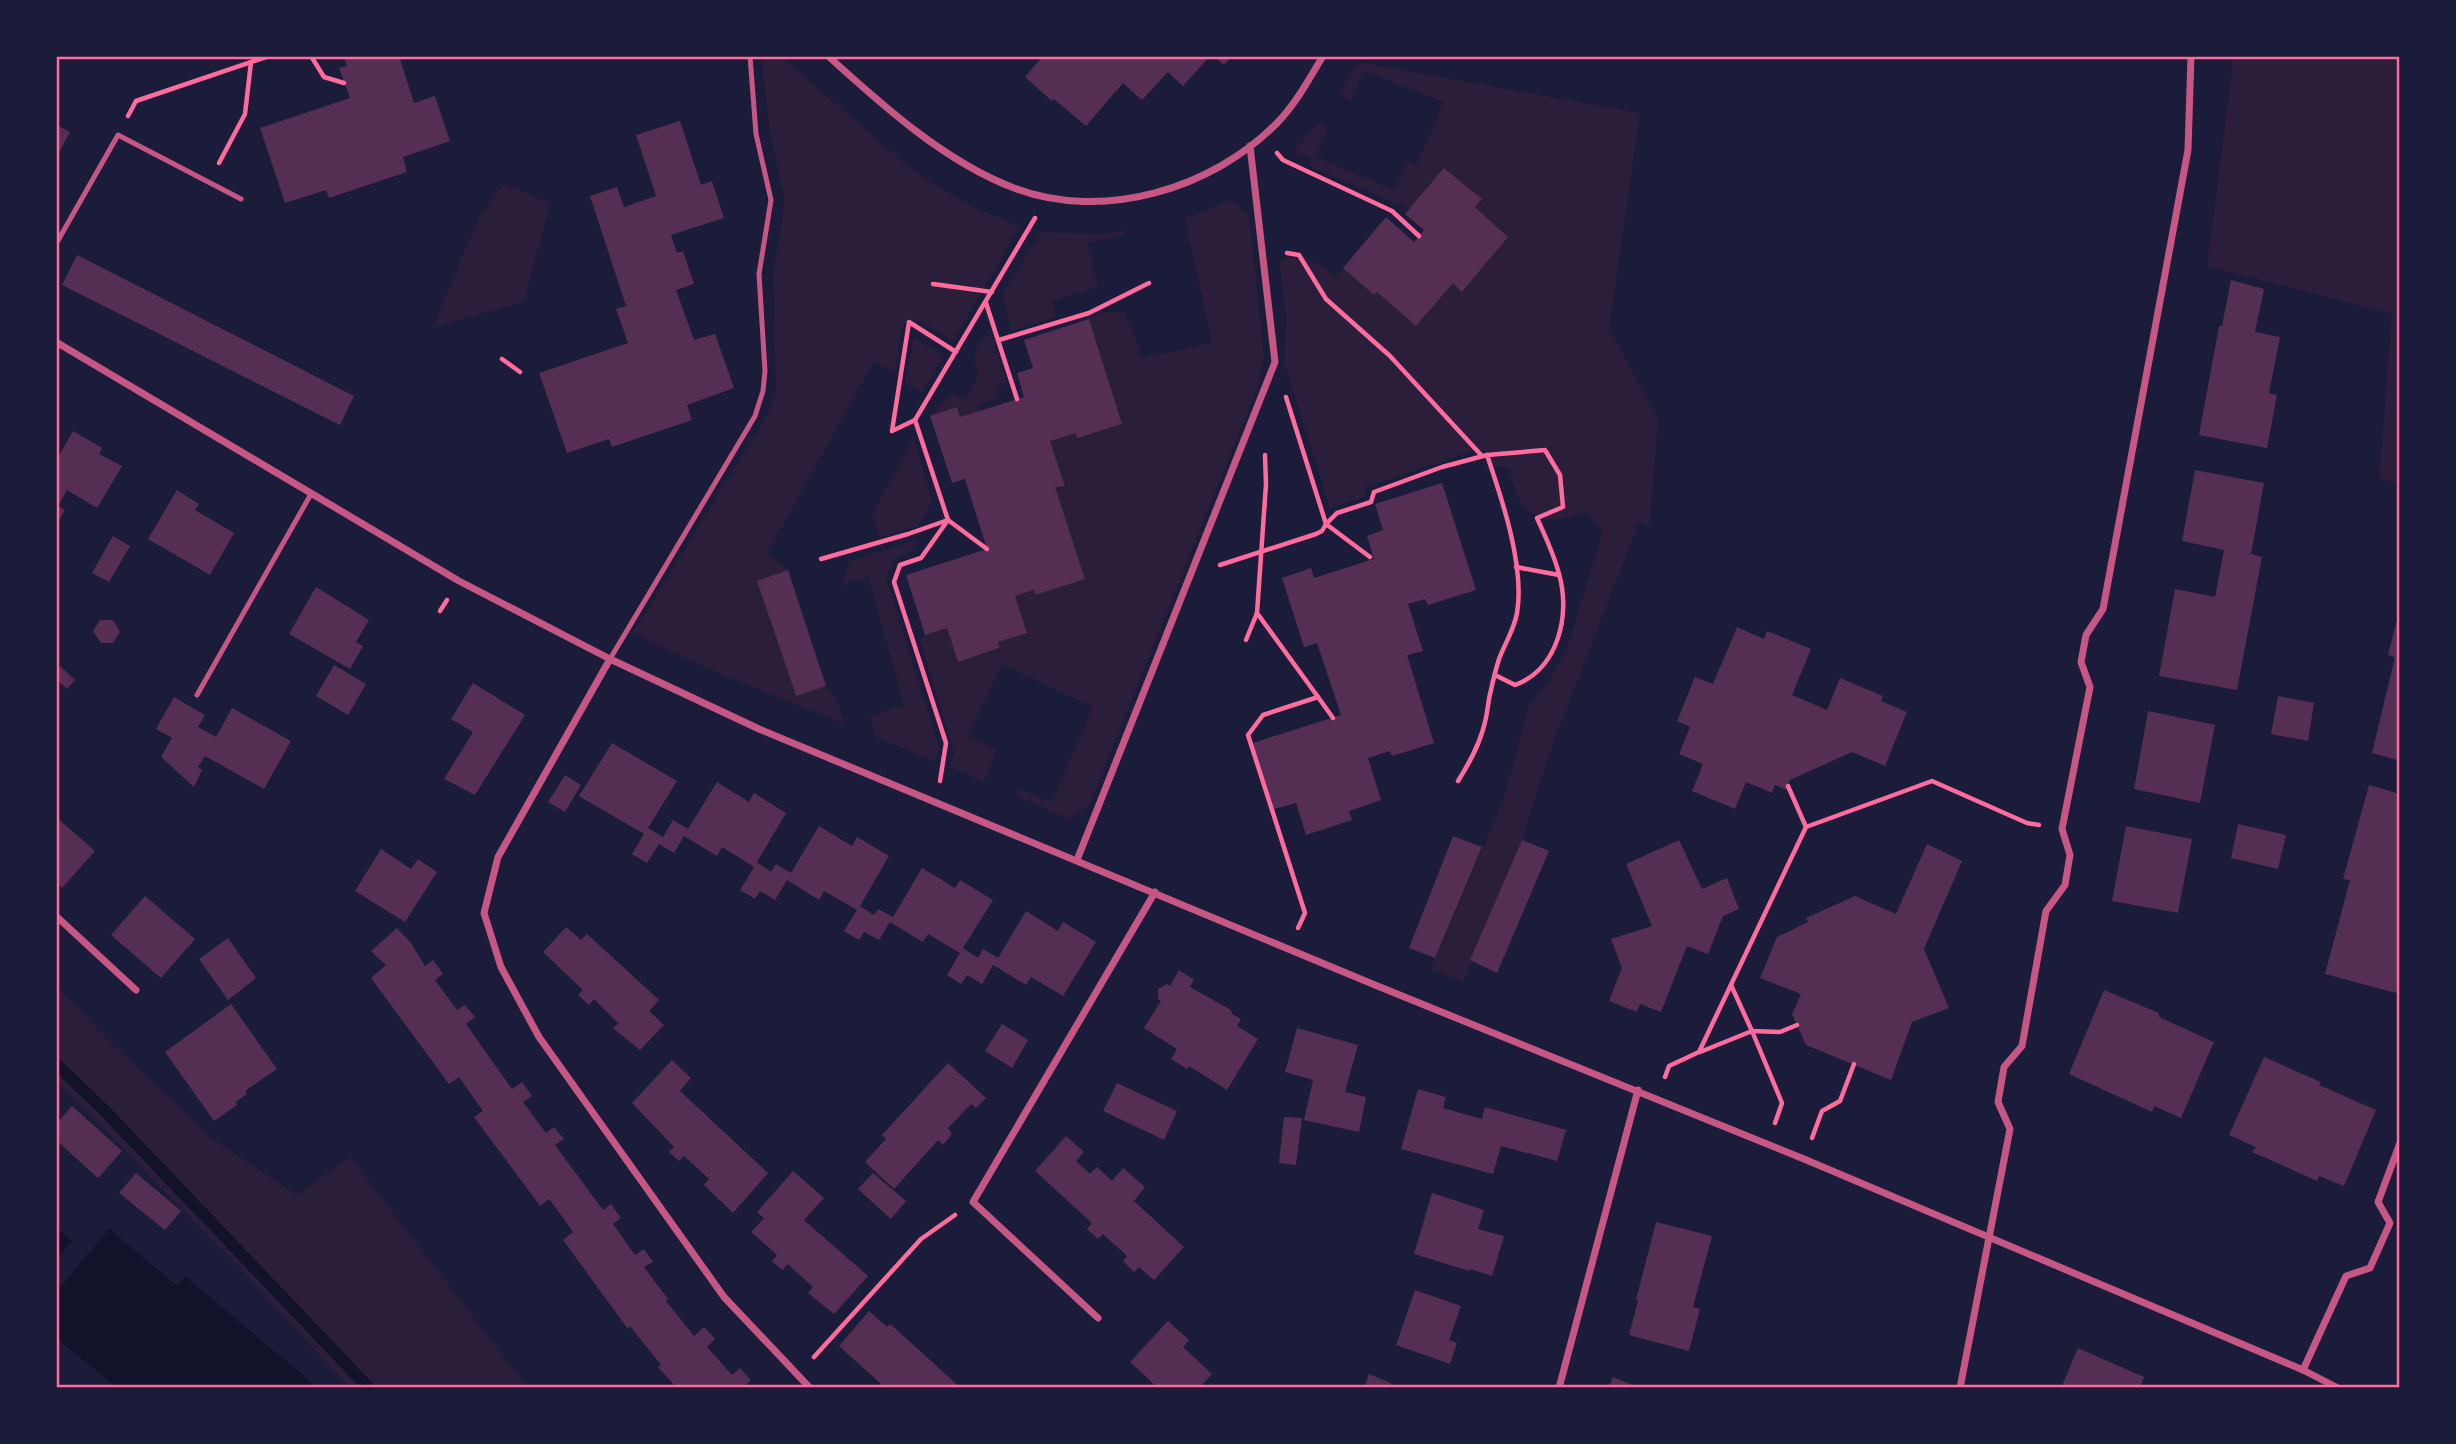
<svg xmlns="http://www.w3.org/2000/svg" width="2456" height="1444" viewBox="0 0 2456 1444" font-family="'Fira Sans Condensed',sans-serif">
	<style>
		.green { fill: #2a1e3b }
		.water { fill: #12122b }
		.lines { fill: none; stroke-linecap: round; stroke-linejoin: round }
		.stream { stroke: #12122b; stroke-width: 12 }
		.building { fill: #542f53 }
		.path { stroke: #ff6b9d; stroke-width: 4.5 }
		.service { stroke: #c65784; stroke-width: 5 }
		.minor { stroke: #c65784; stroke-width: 7 }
		.neatline { fill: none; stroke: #ff6b9d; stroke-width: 2.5 }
	</style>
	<rect width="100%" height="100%" fill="#1b1b3a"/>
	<g class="green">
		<path d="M761 56H780L914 171C948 194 982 213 1020 226L953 341 917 319 903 324 894 372 874 361 767 554 788 570 757 581 795 695 826 686 837 700 844 724 706 668 633 633 770 411 776 392 773 276 785 200 770 134Z"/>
		<polygon points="2231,56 2400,56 2400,484 2379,478 2392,314 2207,266 2232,71"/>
		<path d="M1357 62 1640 113 1609 329 1658 418 1650 525 1639 522 1551 749 1522 840 1463 982 1431 969 1504 798 1528 708 1552 676 1566 651 1603 532 1586 511C1541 531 1515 515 1510 467L1494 466 1489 451H1472L1365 487V497L1330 508 1284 362 1286 319 1279 260C1300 254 1320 263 1336 277L1343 268 1374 294 1377 292 1416 326 1453 283 1463 292 1508 237 1475 207 1481 199 1445 168 1410 209 1309 166 1311 159 1294 151 1318 123 1328 129 1315 156 1394 190 1407 161 1417 164 1444 102 1364 71 1351 100 1339 96Z"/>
		<polygon points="504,184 550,203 524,302 433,327 479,217"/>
		<polygon points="1231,200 1249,216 1264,356 1257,388 1090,804 1070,819 1017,796 1019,789 1052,802 1093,707 1002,664 968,736 997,750 984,781 950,768 954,752 920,641 925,635 947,628 958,662 999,649 998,642 1027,633 1015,596 1034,590 1036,594 1085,579 1055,487 1065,485 1050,441 1076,433 1077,438 1122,423 1089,319 1086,318 1105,312 1124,311 1143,358 1212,343 1185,218"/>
		<polygon points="1125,230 1124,235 1087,243 1098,287 1052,301 1056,317 1011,331 1003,298 1006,289 1041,232 1100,234"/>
		<path d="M992 334 1007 384 996 387 999 398 980 404 981 410 960 417 957 407 930 416 953 393 965 400 979 375C973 361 974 352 981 338Z"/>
		<polygon points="914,338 944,356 922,393 905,382"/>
		<polygon points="914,438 932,501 918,526 879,537 872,515"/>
		<polygon points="919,539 913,551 896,557 886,578 939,748 935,762 875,736 870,716 904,705 868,576 841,586 850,561"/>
		<polygon points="56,986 111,1043 211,1138 297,1195 350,1157 528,1388 349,1388 240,1268 56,1080"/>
	</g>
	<g class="water">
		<polygon points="56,1228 72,1241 56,1261"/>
		<polygon points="109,1229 177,1286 186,1277 318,1388 117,1388 56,1337 56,1292"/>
	</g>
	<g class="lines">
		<polyline class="stream" points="56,1064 104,1110 369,1388"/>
	</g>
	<g class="building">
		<polygon points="343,56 399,56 414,103 435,96 450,141 403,157 407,172 329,198 326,190 285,203 260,128 350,98 339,68 347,66"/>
		<polygon points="1043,56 1210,56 1183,86 1168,72 1142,100 1123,83 1086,126 1054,99 1052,101 1025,77"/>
		<polygon points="1214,56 1232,56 1224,65"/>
		<polygon points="680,121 701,185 712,181 724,218 671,235 677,253 683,251 694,284 676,290 694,340 715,334 734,388 687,405 692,420 612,447 609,439 567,453 539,373 628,343 616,309 626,306 590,196 617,187 624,207 656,196 636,135"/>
		<polygon points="56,125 70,132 56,158"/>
		<polygon points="1444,168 1482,199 1475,207 1508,237 1462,292 1453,283 1416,326 1377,292 1374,295 1343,268 1386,217 1414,242 1424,230 1405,214"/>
		<polygon points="77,255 354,396 340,425 62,285"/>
		<polygon points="2231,280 2264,289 2255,332 2280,337 2269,393 2277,395 2267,448 2199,435 2219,326 2222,326"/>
		<polygon points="1089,319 1122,424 1077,438 1076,433 1050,441 1065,486 1055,487 1085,579 1035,595 1034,590 1015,596 1027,633 998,642 999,648 958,662 947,628 925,635 906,575 987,549 965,479 952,483 930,416 957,407 960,417 1024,397 1017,373 1033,368 1024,340"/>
		<polygon points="73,431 102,448 99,454 122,466 97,508 67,490 58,506 65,510 56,525 56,461"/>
		<polygon points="2195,470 2264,483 2251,554 2262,557 2237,690 2159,676 2175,589 2215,597 2224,550 2182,541"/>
		<polygon points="1442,483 1476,590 1428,605 1425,599 1408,604 1423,651 1407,655 1434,743 1392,756 1390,751 1368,758 1381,800 1349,811 1352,820 1306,835 1296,803 1274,809 1253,743 1341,715 1317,643 1304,647 1282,578 1311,568 1314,578 1374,559 1367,536 1383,530 1375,504"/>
		<polygon points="177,490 199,504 195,510 234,533 210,575 148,539"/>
		<polygon points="113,536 130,546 109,582 92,573"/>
		<polygon points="788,570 826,686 796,696 757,581"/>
		<polygon points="316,587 369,620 356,642 363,646 350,669 289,634"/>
		<polygon points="2399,612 2400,613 2400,761 2372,753 2395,657 2388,655"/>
		<polygon points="100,620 113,620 120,632 113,643 101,643 93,631"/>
		<polygon points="1737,627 1764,639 1767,631 1811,649 1792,695 1827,710 1840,678 1883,696 1881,701 1907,712 1885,766 1852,752 1790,780 1786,790 1775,785 1772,793 1746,782 1735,809 1692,791 1703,764 1679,754 1690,727 1677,721 1695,677 1713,684"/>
		<polygon points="334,665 366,684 348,715 316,696"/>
		<polygon points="60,666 75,680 67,689 56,679 56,671"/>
		<polygon points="473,683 525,715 475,795 444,779 473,732 451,719"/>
		<polygon points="2278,696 2314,703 2308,741 2271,734"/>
		<polygon points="174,697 205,715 198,727 216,737 232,708 291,741 264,789 205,756 198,767 202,770 194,787 161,757 172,738 156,729"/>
		<polygon points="2148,711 2215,725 2200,803 2134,789"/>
		<polygon points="612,743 677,781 648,828 663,837 673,820 688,829 717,782 749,802 754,793 786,813 757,862 771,872 776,864 791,873 819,826 852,846 857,837 889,856 860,906 874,915 878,909 893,917 922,868 955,888 960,880 993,900 963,948 978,958 983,949 998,958 1026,911 1058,931 1063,922 1096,942 1063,996 1031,977 1026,985 993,965 982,984 967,975 961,984 947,975 960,953 928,934 923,942 890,922 879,940 864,932 859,940 844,931 857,910 824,891 819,900 787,880 775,900 760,891 755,899 740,890 754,867 722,847 717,856 684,836 674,853 659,844 647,863 632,854 644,834 579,796"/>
		<polygon points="565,775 581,785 565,812 548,802"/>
		<polygon points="2369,785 2400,794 2400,978 2396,993 2325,974 2350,880 2343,879"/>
		<polygon points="56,817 95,851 62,888 56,882"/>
		<polygon points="2238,824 2286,835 2278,869 2231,858"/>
		<polygon points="2126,826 2192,839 2178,913 2112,901"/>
		<polygon points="1453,836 1482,847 1435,958 1409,948"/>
		<polygon points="1522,840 1549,851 1497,973 1470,960"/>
		<polygon points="1679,840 1702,889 1727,878 1739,909 1723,916 1708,954 1687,946 1661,1012 1640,1004 1637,1012 1609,1001 1622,968 1611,939 1652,926 1626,864"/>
		<polygon points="1927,844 1962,861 1924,949 1949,1008 1912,1022 1891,1080 1806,1045 1792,1014 1801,994 1760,978 1777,937 1808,922 1806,918 1855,896 1896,914"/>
		<polygon points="381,849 411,869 418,859 437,872 405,922 355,891"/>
		<polygon points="145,896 195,939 161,978 111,935"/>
		<polygon points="566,927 581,940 587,934 659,1000 649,1011 664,1025 640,1050 613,1028 618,1023 594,999 589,1005 578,995 583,990 543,952"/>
		<polygon points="397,928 411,943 425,966 433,960 443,974 435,980 457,1010 465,1005 475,1017 466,1024 512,1089 522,1082 532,1096 523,1102 546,1133 554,1127 564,1139 555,1145 603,1210 611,1204 621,1218 613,1224 635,1255 644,1249 653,1262 644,1267 668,1299 666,1301 694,1336 704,1327 715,1339 707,1347 732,1375 740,1368 751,1380 742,1388 677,1388 658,1367 661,1365 630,1326 628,1329 563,1240 573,1232 561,1215 549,1199 540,1206 474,1117 483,1111 459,1077 449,1084 371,978 386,965 371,951"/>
		<polygon points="228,938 256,978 228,1000 199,959"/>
		<polygon points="1179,970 1194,980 1190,987 1231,1010 1232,1014 1241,1019 1237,1026 1258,1039 1227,1090 1189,1066 1187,1069 1171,1059 1177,1049 1144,1028 1161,1001 1158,999 1158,989 1167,984 1170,986"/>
		<polygon points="2104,990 2159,1013 2159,1017 2214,1042 2181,1118 2154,1106 2152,1112 2069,1074"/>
		<polygon points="231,1004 277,1069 245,1091 247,1094 236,1102 237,1105 214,1121 165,1052"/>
		<polygon points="1002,1024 1028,1040 1012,1068 985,1051"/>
		<polygon points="1297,1028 1358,1045 1345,1092 1366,1097 1359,1132 1304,1120 1313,1080 1285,1072"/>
		<polygon points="2264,1057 2321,1082 2319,1085 2376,1110 2344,1186 2319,1176 2317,1181 2284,1166 2252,1152 2256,1147 2229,1135"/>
		<polygon points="672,1060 691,1078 680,1091 768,1173 733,1213 704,1185 709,1179 684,1156 679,1161 669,1152 674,1147 632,1103"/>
		<polygon points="948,1063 986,1098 976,1108 971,1104 948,1128 952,1134 943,1145 938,1140 894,1189 865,1162 886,1139 882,1135"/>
		<polygon points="1117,1083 1177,1111 1164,1140 1103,1111"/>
		<polygon points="1418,1089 1446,1097 1443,1108 1482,1119 1485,1107 1566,1130 1557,1161 1501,1146 1493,1174 1401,1149"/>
		<polygon points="72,1106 122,1151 98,1178 56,1140 56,1124"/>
		<polygon points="1284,1117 1302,1118 1296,1165 1279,1163"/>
		<polygon points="1066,1136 1084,1152 1076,1161 1090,1174 1097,1167 1112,1181 1123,1168 1145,1187 1134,1201 1184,1247 1154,1280 1139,1267 1134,1272 1123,1261 1127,1256 1103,1234 1098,1239 1087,1229 1092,1223 1035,1171"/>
		<polygon points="793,1171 824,1198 804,1220 868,1276 834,1314 808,1293 813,1287 788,1264 782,1270 772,1261 777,1255 751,1232 764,1218 757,1212"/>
		<polygon points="136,1173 181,1211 165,1230 119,1193"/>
		<polygon points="873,1173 906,1201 891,1219 858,1189"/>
		<polygon points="1432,1193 1484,1210 1478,1229 1504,1236 1492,1276 1470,1269 1469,1271 1414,1254"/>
		<polygon points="1656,1222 1712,1236 1693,1307 1700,1309 1689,1351 1629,1335 1638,1301 1636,1300"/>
		<polygon points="1415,1290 1461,1306 1449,1340 1457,1343 1450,1364 1396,1345"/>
		<polygon points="869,1311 887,1327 890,1324 961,1388 879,1388 881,1384 839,1346"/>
		<polygon points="1168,1321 1189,1340 1183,1347 1212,1374 1199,1388 1158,1388 1130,1362"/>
		<polygon points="2078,1348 2144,1377 2140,1388 2061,1388"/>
		<polygon points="1369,1374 1391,1383 1389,1388 1364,1388"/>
		<polygon points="1613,1377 1640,1388 1608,1388"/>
	</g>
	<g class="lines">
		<g class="path">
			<polyline points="311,56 324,77 344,83"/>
			<polyline points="128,116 136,101 269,56"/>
			<polyline points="1277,153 1283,160 1392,211 1419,236"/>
			<polyline points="219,163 245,114 251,62"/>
			<polyline points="1287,253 1299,255 1326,299 1390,356 1482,456"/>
			<polyline points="933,284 992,292"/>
			<polyline points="986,303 1017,399"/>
			<polyline points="999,340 1089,313 1149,283"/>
			<polyline points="502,359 520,372"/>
			<polyline points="1286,397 1326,524 1337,513 1371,502 1374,492 1442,467 1487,455"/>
			<polyline points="892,431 909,322 956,352"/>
			<polyline points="892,431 915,420"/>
			<polyline points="821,559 908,534 948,520 987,549"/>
			<polyline points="1220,565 1316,534 1322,531 1326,524 1370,557"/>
			<polyline points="1516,567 1559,575"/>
			<polyline points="440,611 447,600"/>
			<polyline points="1257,613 1318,697"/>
			<polyline points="1246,640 1257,613 1266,484 1265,455"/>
			<polyline points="940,781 946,743 894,582 900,565 921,558 948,520 915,420 1035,218"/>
			<path d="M1458 781C1470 762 1480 744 1485 722 1488 711 1488 700 1491 690 1493 680 1496 669 1499 659 1505 643 1514 630 1517 613 1525 567 1502 499 1487 455L1545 450 1560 475 1563 507 1537 518C1545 536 1554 554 1559 574 1571 615 1558 669 1515 685L1495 675"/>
			<polyline points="1788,786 1806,827"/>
			<polyline points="1298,928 1305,913 1248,735 1263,715 1318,697 1333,718"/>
			<polyline points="1700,1052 1752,1031 1731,985"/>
			<polyline points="1665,1077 1669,1066 1699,1052 1806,827 1932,781 2027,823 2039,825"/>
			<polyline points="1775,1123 1782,1103 1752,1031 1780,1032 1797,1025"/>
			<polyline points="1812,1138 1822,1111 1840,1101 1854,1064"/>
			<polyline points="814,1357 921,1239 955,1215"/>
		</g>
		<g class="service">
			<polyline points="56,244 118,135 241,199"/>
			<polyline points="610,659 755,416 763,391 765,371 759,274 771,200 756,134 750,56"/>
			<polyline points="197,695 311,494"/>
		</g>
		<g class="minor">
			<path d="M828 56C882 105 945 162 1014 188 1103 222 1213 189 1278 122 1297 102 1309 79 1323 56"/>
			<polyline points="56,342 459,581 610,659 759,729 1375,985 1804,1159 2303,1370 2338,1388"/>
			<polyline points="610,659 498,857 484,913 501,967 539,1037 724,1297 810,1388"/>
			<polyline points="1077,860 1275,362 1250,146"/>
			<polyline points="56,916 136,990"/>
			<polyline points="1098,1318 973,1202 1155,892"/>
			<polyline points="2303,1370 2346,1276 2370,1268 2390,1223 2378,1202 2400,1143"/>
			<polyline points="1559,1388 1638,1090"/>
			<polyline points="1960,1388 2010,1129 1998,1102 2004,1067 2022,1046 2046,911 2065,885 2070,855 2062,829 2090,687 2081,662 2086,635 2103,609 2188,150 2191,56"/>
		</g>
	</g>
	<rect width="2456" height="1444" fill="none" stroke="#1b1b3a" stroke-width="116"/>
	<rect x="58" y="58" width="2340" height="1328" class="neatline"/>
</svg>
